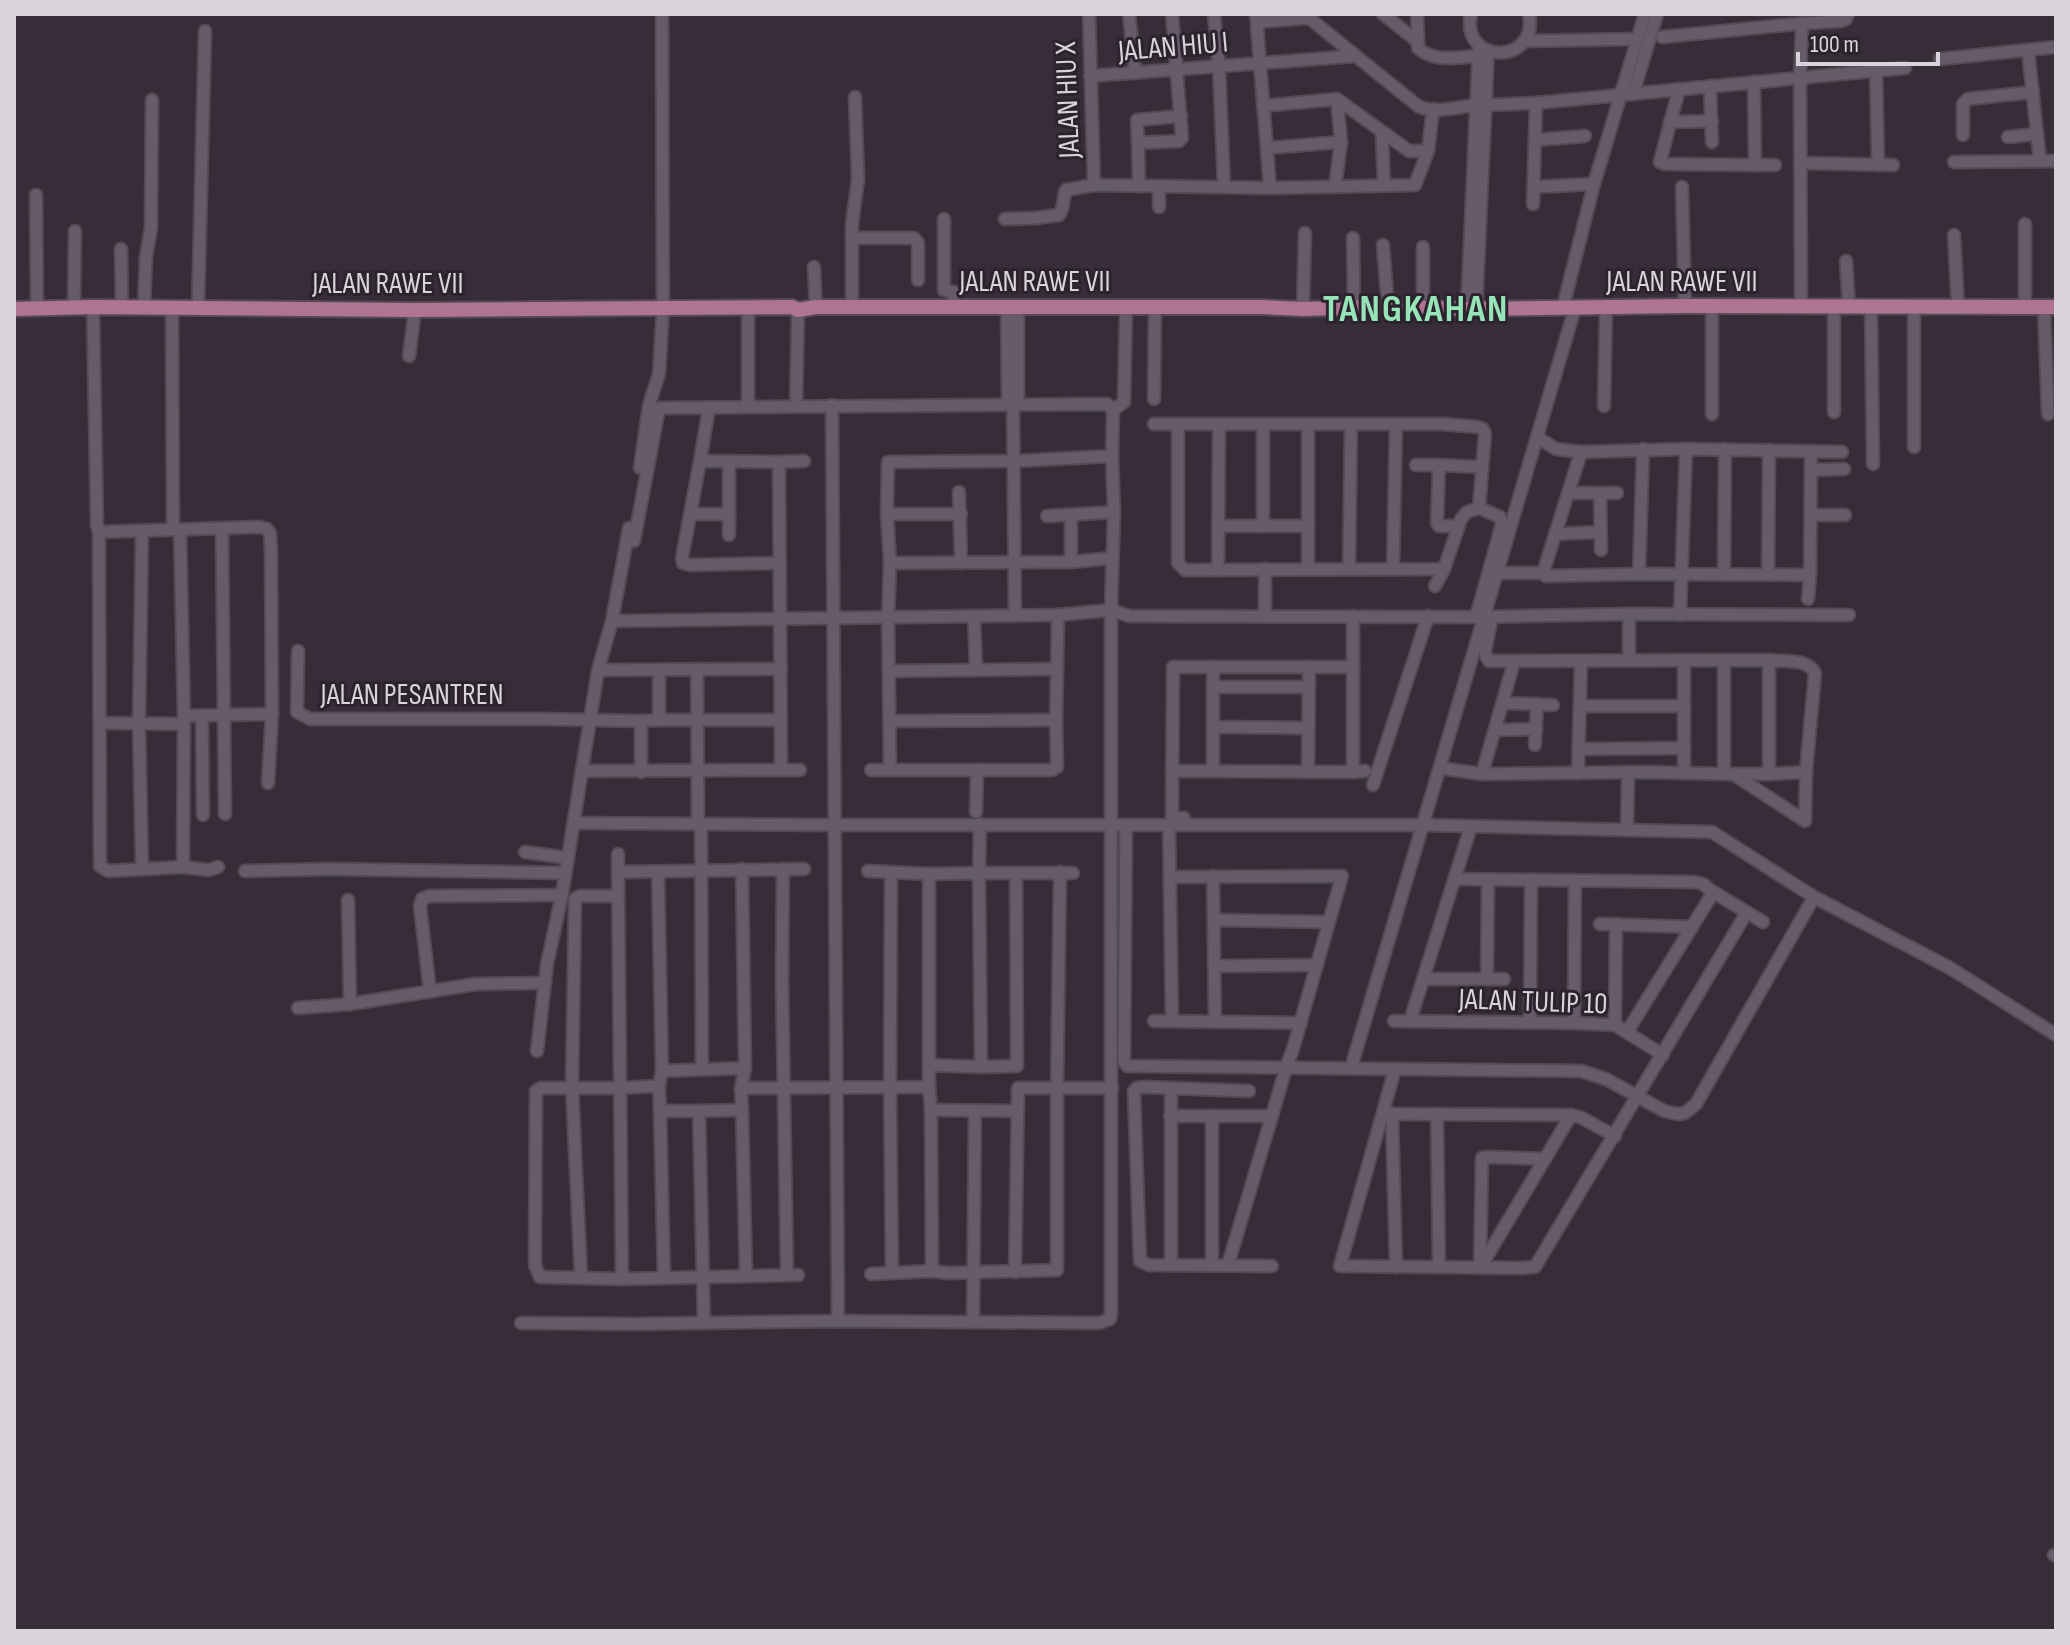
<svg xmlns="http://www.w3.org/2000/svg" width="2070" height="1645" viewBox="0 0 2070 1645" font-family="'Sofia Sans Condensed',sans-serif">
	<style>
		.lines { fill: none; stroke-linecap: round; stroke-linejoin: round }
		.minor-casing { stroke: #534a54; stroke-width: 15 }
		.major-casing { stroke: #534a54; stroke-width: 18 }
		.minor { stroke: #665c69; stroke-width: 11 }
		.major { stroke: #af7491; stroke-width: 14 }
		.labels { text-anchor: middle; stroke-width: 6; stroke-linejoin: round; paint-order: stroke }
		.street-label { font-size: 30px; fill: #dad3db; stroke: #2c232e }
		.district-label { font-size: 38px; font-weight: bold; letter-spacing: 2px; fill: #96e4b8; stroke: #2c232e }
	</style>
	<rect width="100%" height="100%" fill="#372d38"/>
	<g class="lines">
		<defs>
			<g id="minor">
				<polyline points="1089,14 1094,185"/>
				<polyline points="1129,14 1135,73"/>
				<polyline points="1214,14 1219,66 1224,187"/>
				<polyline points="1256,14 1270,188"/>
				<path d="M1304 14 1418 106C1434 114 1458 107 1476 105"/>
				<path d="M1383 14 1418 42V48C1434 63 1457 57 1478 56"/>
				<polyline points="1417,14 1418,42"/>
				<path d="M1471 14C1460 65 1539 66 1529 14"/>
				<polyline points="1257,22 1308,18"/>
				<polyline points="1662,37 1806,23"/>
				<polyline points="1524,41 1637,39"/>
				<polyline points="2028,50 2040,161"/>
				<polyline points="1940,59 2056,47"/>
				<polyline points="1876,70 1878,165"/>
				<polyline points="1090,76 1355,56"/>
				<polyline points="1710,86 1712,142"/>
				<polyline points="1679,89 1660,162 1665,164 1755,165 1754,82"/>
				<polyline points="1633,94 1657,14"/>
				<polyline points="1337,99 1341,142"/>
				<polyline points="1485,105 1536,103 1905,68"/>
				<polyline points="1263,106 1337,99 1409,151 1428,151"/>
				<polyline points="1670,122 1712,121"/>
				<polyline points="1382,133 1384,185"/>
				<polyline points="1963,135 1963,104 1968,99 2033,92"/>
				<polyline points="2008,137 2037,134"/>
				<polyline points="1535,140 1585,136"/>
				<polyline points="1138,143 1137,120 1181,116"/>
				<polyline points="1267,148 1341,142 1335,187"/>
				<polyline points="1954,162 2056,161"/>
				<polyline points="1800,163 1893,165"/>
				<polyline points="1755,165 1775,165"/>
				<polyline points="1139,186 1138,143 1179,141 1182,138 1172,14"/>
				<polyline points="1159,186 1159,207"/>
				<polyline points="1534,187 1594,184"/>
				<polyline points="1682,187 1685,306"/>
				<polyline points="36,195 37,309"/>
				<polyline points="1533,204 1536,103"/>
				<polyline points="944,219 944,290 954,292 954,306"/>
				<path d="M1005 219 1035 218 1059 215C1065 208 1062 199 1066 190L1094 185 1270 188 1415 185 1428 151 1433 109"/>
				<polyline points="2025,224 2025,307"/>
				<polyline points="1954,235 1958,307"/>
				<polyline points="852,238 914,238 918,243 918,280"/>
				<polyline points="1353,238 1354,307"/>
				<polyline points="1383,245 1388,308"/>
				<polyline points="121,249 122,308"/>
				<polyline points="1846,261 1849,306"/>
				<polyline points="814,267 816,307"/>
				<polyline points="1801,306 1800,78 1802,26 1807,23 1841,21 1846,19 1848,14"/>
				<polyline points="1834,306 1834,412"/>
				<polyline points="1871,306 1873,464"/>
				<polyline points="93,307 97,526 99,532"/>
				<polyline points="748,307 748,407"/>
				<polyline points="852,307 852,224 858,179 855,97"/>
				<polyline points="1007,307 1008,404"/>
				<polyline points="1563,307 1594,184 1645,14"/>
				<polyline points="2044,307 2048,414"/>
				<polyline points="74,308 75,231"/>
				<polyline points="144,308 146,257 151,228 152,100"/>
				<polyline points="172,308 173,529"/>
				<polyline points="198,308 205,31"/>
				<polyline points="1423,308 1423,247"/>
				<polyline points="1476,308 1488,51"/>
				<polyline points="1303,309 1305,233"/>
				<polyline points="1467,309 1479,45"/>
				<polyline points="409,356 415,310"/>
				<polyline points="1154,399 1155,307"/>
				<polyline points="1013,404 1015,616"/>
				<polyline points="1018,404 1018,307"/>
				<polyline points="832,405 838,1321"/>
				<polyline points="796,406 798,310"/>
				<polyline points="1604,406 1606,307"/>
				<polyline points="1113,410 1124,402 1126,307"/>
				<polyline points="1712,414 1712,306"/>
				<polyline points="1154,424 1443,424 1478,427 1483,429 1485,434 1479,508 1500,517 1502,524 1476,617"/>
				<polyline points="1178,424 1178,563 1185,570 1444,569 1461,519 1467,512 1479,508"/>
				<polyline points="1537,437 1556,449 1581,452"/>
				<polyline points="1914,447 1914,307"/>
				<polyline points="700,461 709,408"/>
				<polyline points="729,461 729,535"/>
				<polyline points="779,462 804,461"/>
				<polyline points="1416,465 1439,465"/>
				<polyline points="640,468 649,405 659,374 663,308 662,14"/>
				<polyline points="1811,470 1844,469"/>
				<polyline points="959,492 961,563"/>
				<polyline points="1568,493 1617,493"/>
				<polyline points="1600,494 1601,550"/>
				<polyline points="690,514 729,514"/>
				<polyline points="887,514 961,514"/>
				<polyline points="1811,515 1845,515"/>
				<polyline points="1047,516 1114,512"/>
				<polyline points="1071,516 1071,562"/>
				<polyline points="1218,526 1308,526"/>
				<polyline points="1263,526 1263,424"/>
				<polyline points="1458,526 1439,526 1437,523 1439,465 1482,467"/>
				<polyline points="222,529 225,814"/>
				<polyline points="180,530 184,716 183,867"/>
				<polyline points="1555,534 1600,532"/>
				<polyline points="890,563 1071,562 1112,558"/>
				<polyline points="1308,569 1308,424"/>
				<polyline points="1349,569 1351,424"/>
				<polyline points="1393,569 1396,424"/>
				<polyline points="1218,570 1219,424"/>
				<polyline points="1497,573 1543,573"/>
				<polyline points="1639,574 1643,449"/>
				<polyline points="1724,574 1725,449"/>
				<polyline points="1768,575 1769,450"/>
				<polyline points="1810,575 1639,574 1546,576 1543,573 1581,452 1686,449 1842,452"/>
				<polyline points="1435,586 1444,569"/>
				<polyline points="1808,599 1810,575 1811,451"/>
				<polyline points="1629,614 1629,660"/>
				<polyline points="1265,615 1265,569"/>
				<polyline points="1680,615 1686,449"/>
				<polyline points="974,617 976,670"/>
				<path d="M1492 617 1485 651 1486 656 1489 661 1769 660C1784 662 1807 658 1815 673L1806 772 1769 774"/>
				<polyline points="612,621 1058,615 1111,610 1129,616 1476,617 1629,614 1849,615"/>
				<polyline points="298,651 297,712 310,719 541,719 641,721 659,720 781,720"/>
				<polyline points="1684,660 1684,773"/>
				<polyline points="1724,660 1724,774 1769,774 1769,660"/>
				<polyline points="697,669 698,824"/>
				<polyline points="598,670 781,669"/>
				<polyline points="659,670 659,720"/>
				<polyline points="889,671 1057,669"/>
				<polyline points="1213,687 1309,687"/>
				<polyline points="1503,703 1553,705"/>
				<polyline points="1580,706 1684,706"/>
				<polyline points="184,716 272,714"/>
				<polyline points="202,716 203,815"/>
				<polyline points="891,721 1056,720"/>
				<polyline points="100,723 183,724"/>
				<polyline points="1213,727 1308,728"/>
				<polyline points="1495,730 1536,729"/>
				<polyline points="1535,745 1537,704"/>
				<polyline points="1579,749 1684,748"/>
				<polyline points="1440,768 1482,774 1647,772 1724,774"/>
				<polyline points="781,770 800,770"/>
				<polyline points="871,770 977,770"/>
				<polyline points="890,770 888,618 890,563 887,514 888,462 1014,461 1112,456"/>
				<polyline points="582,771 781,770 779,462 700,461 682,558 683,563 690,565 780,563"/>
				<polyline points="1172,771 1353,772 1353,616"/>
				<polyline points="1213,771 1213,667"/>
				<polyline points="641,772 641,721"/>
				<polyline points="1308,772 1309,667"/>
				<polyline points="1353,772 1365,771"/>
				<polyline points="1578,773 1581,661"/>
				<polyline points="1482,774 1514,662"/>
				<polyline points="1733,774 1805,821 1806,772"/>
				<polyline points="1373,785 1428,616"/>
				<polyline points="976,812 977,770 1052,770 1057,767 1056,720 1058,615"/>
				<polyline points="1184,818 1172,818 1173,667 1353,667"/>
				<polyline points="574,823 835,825 1424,825 1712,832 1814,897 1950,968 2056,1035"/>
				<polyline points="701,824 702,1068"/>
				<polyline points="980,824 979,873 1073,873"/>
				<polyline points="1126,825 1124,1061 1127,1066 1581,1071 1606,1079 1664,1111 1678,1114 1685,1113 1696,1104 1814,897"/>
				<polyline points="1169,825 1172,1020"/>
				<polyline points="1627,830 1628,773"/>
				<polyline points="525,852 568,858"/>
				<polyline points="218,867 209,870 183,867 108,871 100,866 99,532 259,527 267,529 270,533 271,549 272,714 268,783"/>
				<polyline points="142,869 139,724 142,531"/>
				<polyline points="742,869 745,1068"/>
				<polyline points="783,869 782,981 787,1274"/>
				<polyline points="245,871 330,869 565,873"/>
				<polyline points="868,871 929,874 979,873 981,1067"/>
				<polyline points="618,872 618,854"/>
				<polyline points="658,872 662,1071"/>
				<polyline points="891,873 890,1086 892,1272"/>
				<polyline points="929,874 929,1065"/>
				<polyline points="1213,876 1215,1021"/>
				<polyline points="1170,877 1342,876 1293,1049 1286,1068 1228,1265"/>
				<polyline points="1455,879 1694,882 1703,884 1710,890 1711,896 1627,1032"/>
				<polyline points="1710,890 1763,922"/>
				<polyline points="348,900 350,1004"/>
				<polyline points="1214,920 1329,922"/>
				<polyline points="1600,924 1692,927"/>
				<polyline points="1214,966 1317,965"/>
				<polyline points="1423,979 1504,979"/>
				<polyline points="1487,979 1488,879"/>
				<polyline points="430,992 420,906 422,899 429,896 562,895"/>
				<polyline points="298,1008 350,1004 476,984 545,983"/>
				<polyline points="1154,1021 1301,1023"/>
				<polyline points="1394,1021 1574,1023 1615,1025 1663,1055"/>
				<polyline points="1410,1021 1471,826"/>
				<polyline points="1530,1022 1531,880"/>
				<polyline points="1574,1023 1575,880"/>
				<polyline points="1615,1025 1616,924"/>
				<polyline points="537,1051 547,964 562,895 598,670 612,621 629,528"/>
				<polyline points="1351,1068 1575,308"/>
				<polyline points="1395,1069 1340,1266 1522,1268 1535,1267 1747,912"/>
				<polyline points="659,1086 660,1111"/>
				<polyline points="929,1087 931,1110 932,1271 948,1273 1057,1270 1057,1088 1112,1088"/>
				<polyline points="1249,1091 1144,1087 1137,1088 1134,1091 1140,1261 1149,1265 1272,1266"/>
				<polyline points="742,1110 746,1275"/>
				<polyline points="931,1110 1018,1111"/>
				<polyline points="1383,1114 1571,1115 1580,1117 1615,1136"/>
				<polyline points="1392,1114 1396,1267"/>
				<polyline points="1437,1114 1439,1267"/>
				<polyline points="1170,1116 1272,1116"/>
				<polyline points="1171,1265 1171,1088"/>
				<polyline points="1212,1265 1212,1116"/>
				<polyline points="1480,1267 1482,1158 1488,1157 1545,1159"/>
				<polyline points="1480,1268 1571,1115"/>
				<polyline points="1015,1272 1018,1088 1057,1088 1060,872"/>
				<polyline points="871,1274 932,1271"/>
				<polyline points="798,1275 622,1279 540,1277 535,1265 536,1091 541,1088 619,1088 659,1086 662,1071 745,1068 741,1088 929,1087 929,1065 981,1067 1017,1066 1016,873"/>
				<polyline points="664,1276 660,1111 699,1111"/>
				<polyline points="581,1277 572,1087 575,901 576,898 580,896 617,896"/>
				<polyline points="622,1279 618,872 804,869"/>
				<polyline points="973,1322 975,1110"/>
				<polyline points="521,1323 635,1324 838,1321 1099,1323 1110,1319 1111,1314 1111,610 1114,512 1112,456 1113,410 1107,404 659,408 634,541"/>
				<polyline points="704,1323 699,1111 742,1110 741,1088"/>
				<polyline points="2054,1555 2056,1556"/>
			</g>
			<polyline id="major" points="14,309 93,307 415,310 792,307 798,310 816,307 1262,307 1303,309 1367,307 1467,309 1685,306 2056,307"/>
		</defs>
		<use href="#minor" class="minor-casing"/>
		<use href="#major" class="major-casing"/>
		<use href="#minor" class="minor"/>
		<use href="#major" class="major"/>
	</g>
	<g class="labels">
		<g class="street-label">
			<text transform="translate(1173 46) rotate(-5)" y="10">JALAN HIU I</text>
			<text transform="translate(1067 100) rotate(-92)" y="10">JALAN HIU X</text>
			<text x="1035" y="291">JALAN RAWE VII</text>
			<text x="1682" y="291">JALAN RAWE VII</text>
			<text x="388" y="293">JALAN RAWE VII</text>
			<text x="412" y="704">JALAN PESANTREN</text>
			<text transform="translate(1533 1001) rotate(2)" y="10">JALAN TULIP 10</text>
		</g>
		<g class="district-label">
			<text x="1416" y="321">TANGKAHAN</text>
		</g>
	</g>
	<rect width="2070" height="1645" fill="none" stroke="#dad3db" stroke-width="32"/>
	<path d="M1798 52v12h140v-12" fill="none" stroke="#dad3db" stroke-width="4"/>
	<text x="1810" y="52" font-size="24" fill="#dad3db" stroke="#2c232e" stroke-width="6" paint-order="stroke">100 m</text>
</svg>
